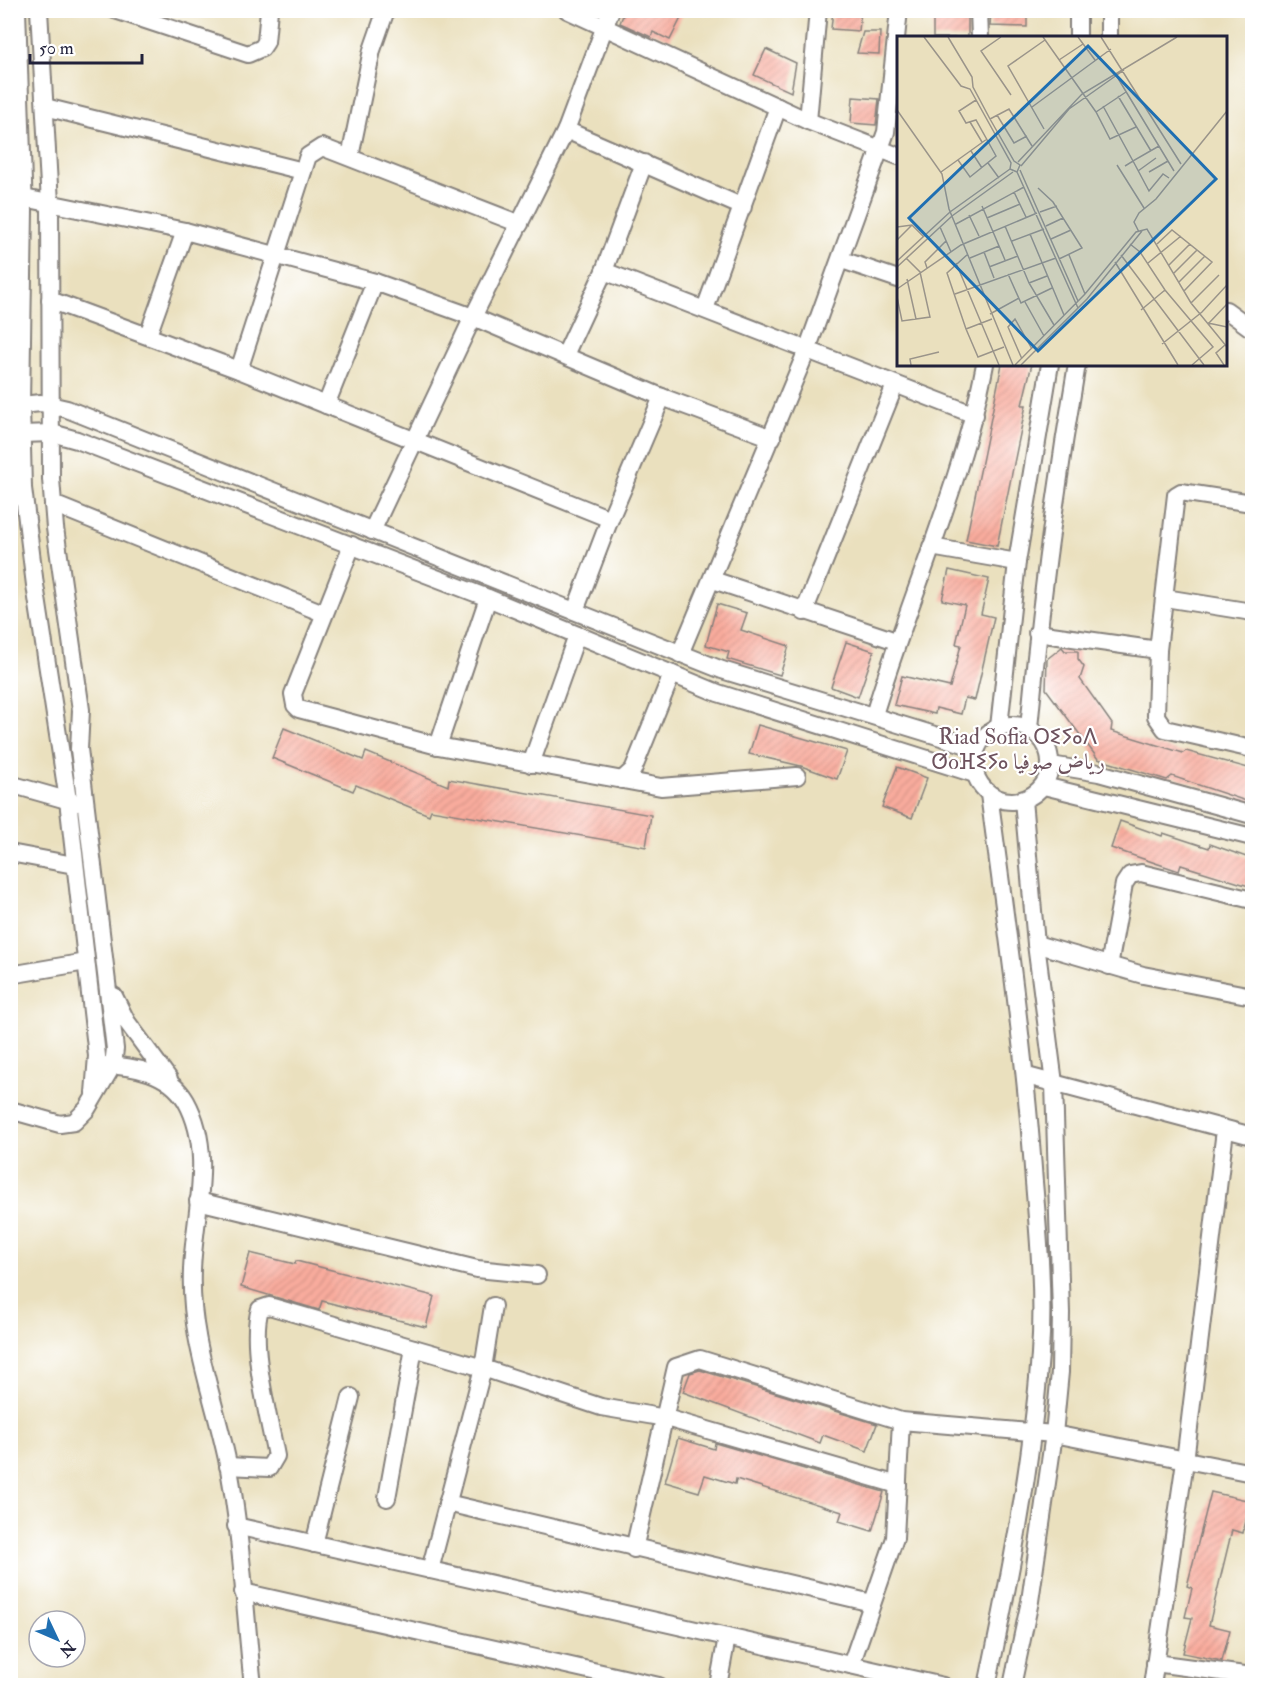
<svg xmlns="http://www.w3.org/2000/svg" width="1263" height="1696" viewBox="0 0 1263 1696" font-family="'IM FELL Double Pica',Amiri,'Noto Sans Tifinagh',serif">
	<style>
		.building { fill: url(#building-hatch) }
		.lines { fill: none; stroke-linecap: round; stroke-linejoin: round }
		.minor-casing { stroke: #86817c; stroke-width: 20 }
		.minor { stroke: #fff; stroke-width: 16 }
		.labels { text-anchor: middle; stroke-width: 4.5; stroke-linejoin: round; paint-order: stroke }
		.neighbourhood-label { font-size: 22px; fill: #6d525d; stroke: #fff }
		.inset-road { fill: none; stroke: #9a948a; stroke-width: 1.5 }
		.view { fill: #1f6fb2; fill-opacity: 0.15; stroke: #1f6fb2; stroke-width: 3 }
		.inset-edge { fill: none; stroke: #22223b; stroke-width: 3 }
	</style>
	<defs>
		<pattern id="building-hatch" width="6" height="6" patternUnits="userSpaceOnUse" patternTransform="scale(1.5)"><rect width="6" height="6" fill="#f9ac9d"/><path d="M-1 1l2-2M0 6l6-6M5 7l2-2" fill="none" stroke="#d59488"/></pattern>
	</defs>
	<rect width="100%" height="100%" fill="#fff"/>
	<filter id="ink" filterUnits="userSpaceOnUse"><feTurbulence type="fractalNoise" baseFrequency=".0167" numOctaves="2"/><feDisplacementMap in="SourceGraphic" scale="12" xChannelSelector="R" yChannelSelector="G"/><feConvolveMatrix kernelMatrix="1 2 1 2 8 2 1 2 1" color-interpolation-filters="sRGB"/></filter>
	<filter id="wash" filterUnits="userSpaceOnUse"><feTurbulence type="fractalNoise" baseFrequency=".008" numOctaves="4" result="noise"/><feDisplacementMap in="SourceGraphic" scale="24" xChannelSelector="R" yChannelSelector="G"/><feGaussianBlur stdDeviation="1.35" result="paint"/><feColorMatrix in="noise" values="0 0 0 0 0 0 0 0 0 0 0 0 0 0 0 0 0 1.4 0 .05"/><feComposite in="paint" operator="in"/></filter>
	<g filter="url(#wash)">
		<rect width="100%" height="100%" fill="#eae0be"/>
		<g id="blocks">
			<g class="building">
				<polygon points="625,10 685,10 670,40 653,32 651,37 620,23"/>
				<polygon points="833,10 861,10 859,31 831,29"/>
				<rect x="933" y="10" width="35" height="28"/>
				<polygon points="991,10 1020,10 1019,15 1027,15 1027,27 990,26"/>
				<polygon points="863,32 880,32 879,54 857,53"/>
				<polygon points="766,49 796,63 791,92 754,75"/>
				<polygon points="853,97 879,99 876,125 851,123"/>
				<polygon points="1002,364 1032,364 1022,405 1026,405 997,546 966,540"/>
				<polygon points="949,570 989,579 981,614 994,617 975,700 965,698 961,714 936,708 935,714 894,705 902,676 950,687 961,645 956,644 965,605 942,600"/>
				<polygon points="717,604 747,613 741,630 789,646 780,675 727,659 729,652 706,645"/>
				<polygon points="846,642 874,651 858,697 831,687"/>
				<polygon points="1062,647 1065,651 1078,651 1078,659 1084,667 1080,679 1112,724 1111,731 1183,753 1186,751 1252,769 1252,803 1172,776 1167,780 1098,759 1046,689 1047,659"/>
				<polygon points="758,725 847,751 837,779 801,766 749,754"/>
				<polygon points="284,728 363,760 366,752 448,786 449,779 651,815 646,847 431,810 429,815 356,785 353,791 272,758"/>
				<polygon points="897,767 927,778 912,818 882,807"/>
				<polygon points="1120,821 1162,836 1163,833 1209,848 1210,844 1252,859 1252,887 1181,865 1179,871 1111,848"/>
				<polygon points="250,1253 295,1264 296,1261 434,1296 426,1327 322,1301 319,1310 241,1287"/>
				<polygon points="700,1370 877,1424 867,1451 823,1435 820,1443 683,1392 690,1373"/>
				<polygon points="678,1438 714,1449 715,1443 884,1492 872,1531 839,1521 842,1512 736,1479 735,1484 705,1475 699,1492 665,1482"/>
				<polygon points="1211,1492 1251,1501 1243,1533 1232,1530 1209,1625 1230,1630 1222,1661 1183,1653 1192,1618 1185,1617 1192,1588 1187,1586"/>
			</g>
		</g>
	</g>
	<g filter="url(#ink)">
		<use href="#blocks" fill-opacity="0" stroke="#86817c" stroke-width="1.5"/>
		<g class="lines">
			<defs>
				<g id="minor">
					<polyline points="17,10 24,211 21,405 23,488 35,585 68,800 97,1056 94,1093"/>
					<polyline points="115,10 248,54 262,48 266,42 269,10"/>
					<polyline points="567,10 808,121 898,156"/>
					<polyline points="979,10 980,38"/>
					<polyline points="1078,38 1078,10"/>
					<polyline points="1109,38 1109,10"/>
					<polyline points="45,107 303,171"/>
					<polyline points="808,121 818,10"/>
					<polyline points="566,130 743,207"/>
					<polyline points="350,157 372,50 386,10"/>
					<polyline points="24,198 185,231 375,282 473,317 662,397 772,438"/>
					<polyline points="842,260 898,279"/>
					<polyline points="604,271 975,415"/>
					<polyline points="50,300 239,370 610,519"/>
					<polyline points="705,309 778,107"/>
					<polyline points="1226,310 1252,329"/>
					<polyline points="148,335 185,231"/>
					<polyline points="565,355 604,271 644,163"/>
					<polyline points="239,370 308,156 322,147 520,224"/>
					<polyline points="21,405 41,403 67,409 722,670 977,748"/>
					<polyline points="326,405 375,282"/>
					<polyline points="22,434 52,433 77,440 488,598 718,693 975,774"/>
					<polyline points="1252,503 1181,492 1176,495 1158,650 1156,716 1165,729 1252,749"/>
					<polyline points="53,504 323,613"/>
					<polyline points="372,531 473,317 566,130 611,10"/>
					<polyline points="352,545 293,694 295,705 299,709 438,746 661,787 797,776"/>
					<polyline points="931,547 1017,562"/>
					<polyline points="713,580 896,641"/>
					<polyline points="1165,598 1252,612"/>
					<polyline points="575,611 610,519 662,397"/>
					<polyline points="804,612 895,385"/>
					<polyline points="1037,633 1158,650"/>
					<polyline points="680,654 807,350 886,132 899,10"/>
					<path d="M874 715C909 598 962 484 985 364"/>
					<circle cx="1012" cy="763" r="38"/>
					<polyline points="999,727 1017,562 1050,364"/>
					<path d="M1029 728C1040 606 1056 485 1077 364"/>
					<polyline points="438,746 488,598"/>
					<polyline points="531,764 577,635"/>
					<polyline points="1051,765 1099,773 1252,815"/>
					<polyline points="622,780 633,770 672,674"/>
					<polyline points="10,784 77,803"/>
					<polyline points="1044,786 1252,837"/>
					<polyline points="10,853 74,865"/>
					<polyline points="1036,944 1143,975 1252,996"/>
					<polyline points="1109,966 1124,884 1130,875 1141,873 1252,900"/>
					<polyline points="10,975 86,962"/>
					<polyline points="114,996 127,1022 169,1079"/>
					<path d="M103 1065C134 1066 169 1072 186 1101 215 1153 194 1214 192 1270 189 1341 216 1401 229 1469 242 1540 245 1614 253 1686"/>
					<polyline points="1027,1076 1252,1136"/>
					<polyline points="10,1110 60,1124 74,1122 87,1109 113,1065 115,1049 79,749 81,710 55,528 51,479 50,203 39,10"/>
					<polyline points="198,1201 477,1269 537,1275"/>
					<path d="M228 1466 269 1468 276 1456C269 1418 249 1344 260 1309L269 1306 483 1368 493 1306"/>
					<polyline points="387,1498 414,1348"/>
					<polyline points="447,1503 872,1603"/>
					<polyline points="236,1526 943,1686"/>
					<polyline points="314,1544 351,1397"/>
					<polyline points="634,1549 676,1367 700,1359 901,1421 1054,1434 1252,1473"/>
					<polyline points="430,1570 483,1368 601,1407 666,1418 898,1485"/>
					<polyline points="243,1592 659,1686"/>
					<polyline points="1155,1663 1252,1676"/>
					<polyline points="851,1665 895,1538 901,1421"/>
					<polyline points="718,1686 727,1637"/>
					<path d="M987 1686C1010 1576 1032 1465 1040 1354 1044 1297 1039 1239 1034 1182 1025 1052 1006 923 989 794"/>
					<polyline points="1012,1686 1030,1601 1054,1434 1060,1372 1061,1313 1054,1083 1036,944 1023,800"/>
					<polyline points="1152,1686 1185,1461 1225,1130"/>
				</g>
			</defs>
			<use href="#minor" class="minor-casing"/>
			<use href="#minor" class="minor"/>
		</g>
	</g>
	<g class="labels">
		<g class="neighbourhood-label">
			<text x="1018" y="744">Riad Sofia ⵔⵉⵢⴰⴷ<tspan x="1018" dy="25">ⵚoⴼⵉⵢⴰ رياض صوفيا</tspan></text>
		</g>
	</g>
	<g transform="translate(897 36)">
		<rect width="330" height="330" fill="#eae0be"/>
		<path class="inset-road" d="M27 1 64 50 73 53 114 127 113 133 120 136 123 129 117 125 93 83 76 51 75 41 51 1M104 1 84 15 114 59M146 1 199 76 213 103 239 91M181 1 198 24M204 1 284 128M162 24 186 8M219 39 277 135M221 60 254 115M206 70 236 125 262 110M135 71 214 13M0 74 45 138 52 173 116 329M199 76 229 56M100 79 117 107 130 100M93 83 112 73 135 110M73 86 85 106M147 93 111 30 148 4M74 115 85 132M61 124 73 141 99 120 79 84 69 87 62 75 79 64M121 126 185 58 280 1M91 127 102 142M220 129 247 172M124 130 172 73 227 34M228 130 236 125 252 155 266 138 272 142M123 134 181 265M241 135 259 122M44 136 90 103M120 136 181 272M252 136 271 125M141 152 156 166 185 212 162 223M117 156 129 181M85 170 108 224M143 176 160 170M72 179 82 200M90 182 123 168M59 188 127 151M108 190 132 247 157 289M149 190 166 182M0 191 15 189 26 200M43 191 54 216M242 196 237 186 242 177 259 163 330 75M133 198 167 279M154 203 174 194M0 204 15 189M115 205 147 193M233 208 243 216 268 254 316 311 295 329M260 208 275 194 315 226 287 255M87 216 97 242M71 218 50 237 69 293 81 321 107 311M172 219 188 258M224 219 307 329M73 222 102 210M0 225 53 176 113 133M218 226 281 329M59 227 102 329M251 227 284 200M272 229 293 208M0 231 55 180 116 136M92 231 121 220M30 232 28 226 49 205M277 237 300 214M111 238 124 267 155 252M10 243 19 283M282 246 308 220M132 247 150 240M0 253 64 209 140 177M58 258 159 222M0 261 5 285 33 281 23 236 9 222M128 266 147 300M294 267 322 239M244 274 268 254M93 278 122 262M311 287 330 291M312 287 330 268M69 293 95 283M265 308 305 276 330 249M125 323 111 291 118 283 135 313M14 329 13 323 42 316M118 329 188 258 239 196 250 193 294 267 330 311M124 329 190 263 245 195M327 329 319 317 328 309"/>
		<path class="view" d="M191 10 319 143 141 315 12 182Z"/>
		<rect width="330" height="330" class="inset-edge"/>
	</g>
	<rect width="1263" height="1696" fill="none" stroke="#fff" stroke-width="36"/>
	<g transform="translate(57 1639) rotate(134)"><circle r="28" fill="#ffffff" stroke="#a7a7b1" stroke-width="1.5"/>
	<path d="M0-4.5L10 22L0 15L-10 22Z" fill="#1f6fb2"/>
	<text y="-9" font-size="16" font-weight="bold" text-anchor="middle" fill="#22223b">N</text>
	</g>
	<path d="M30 54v9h112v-9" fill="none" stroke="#22223b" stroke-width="3"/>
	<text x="39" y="54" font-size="18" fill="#22223b" stroke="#ffffff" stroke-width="4.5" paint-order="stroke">50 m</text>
</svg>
